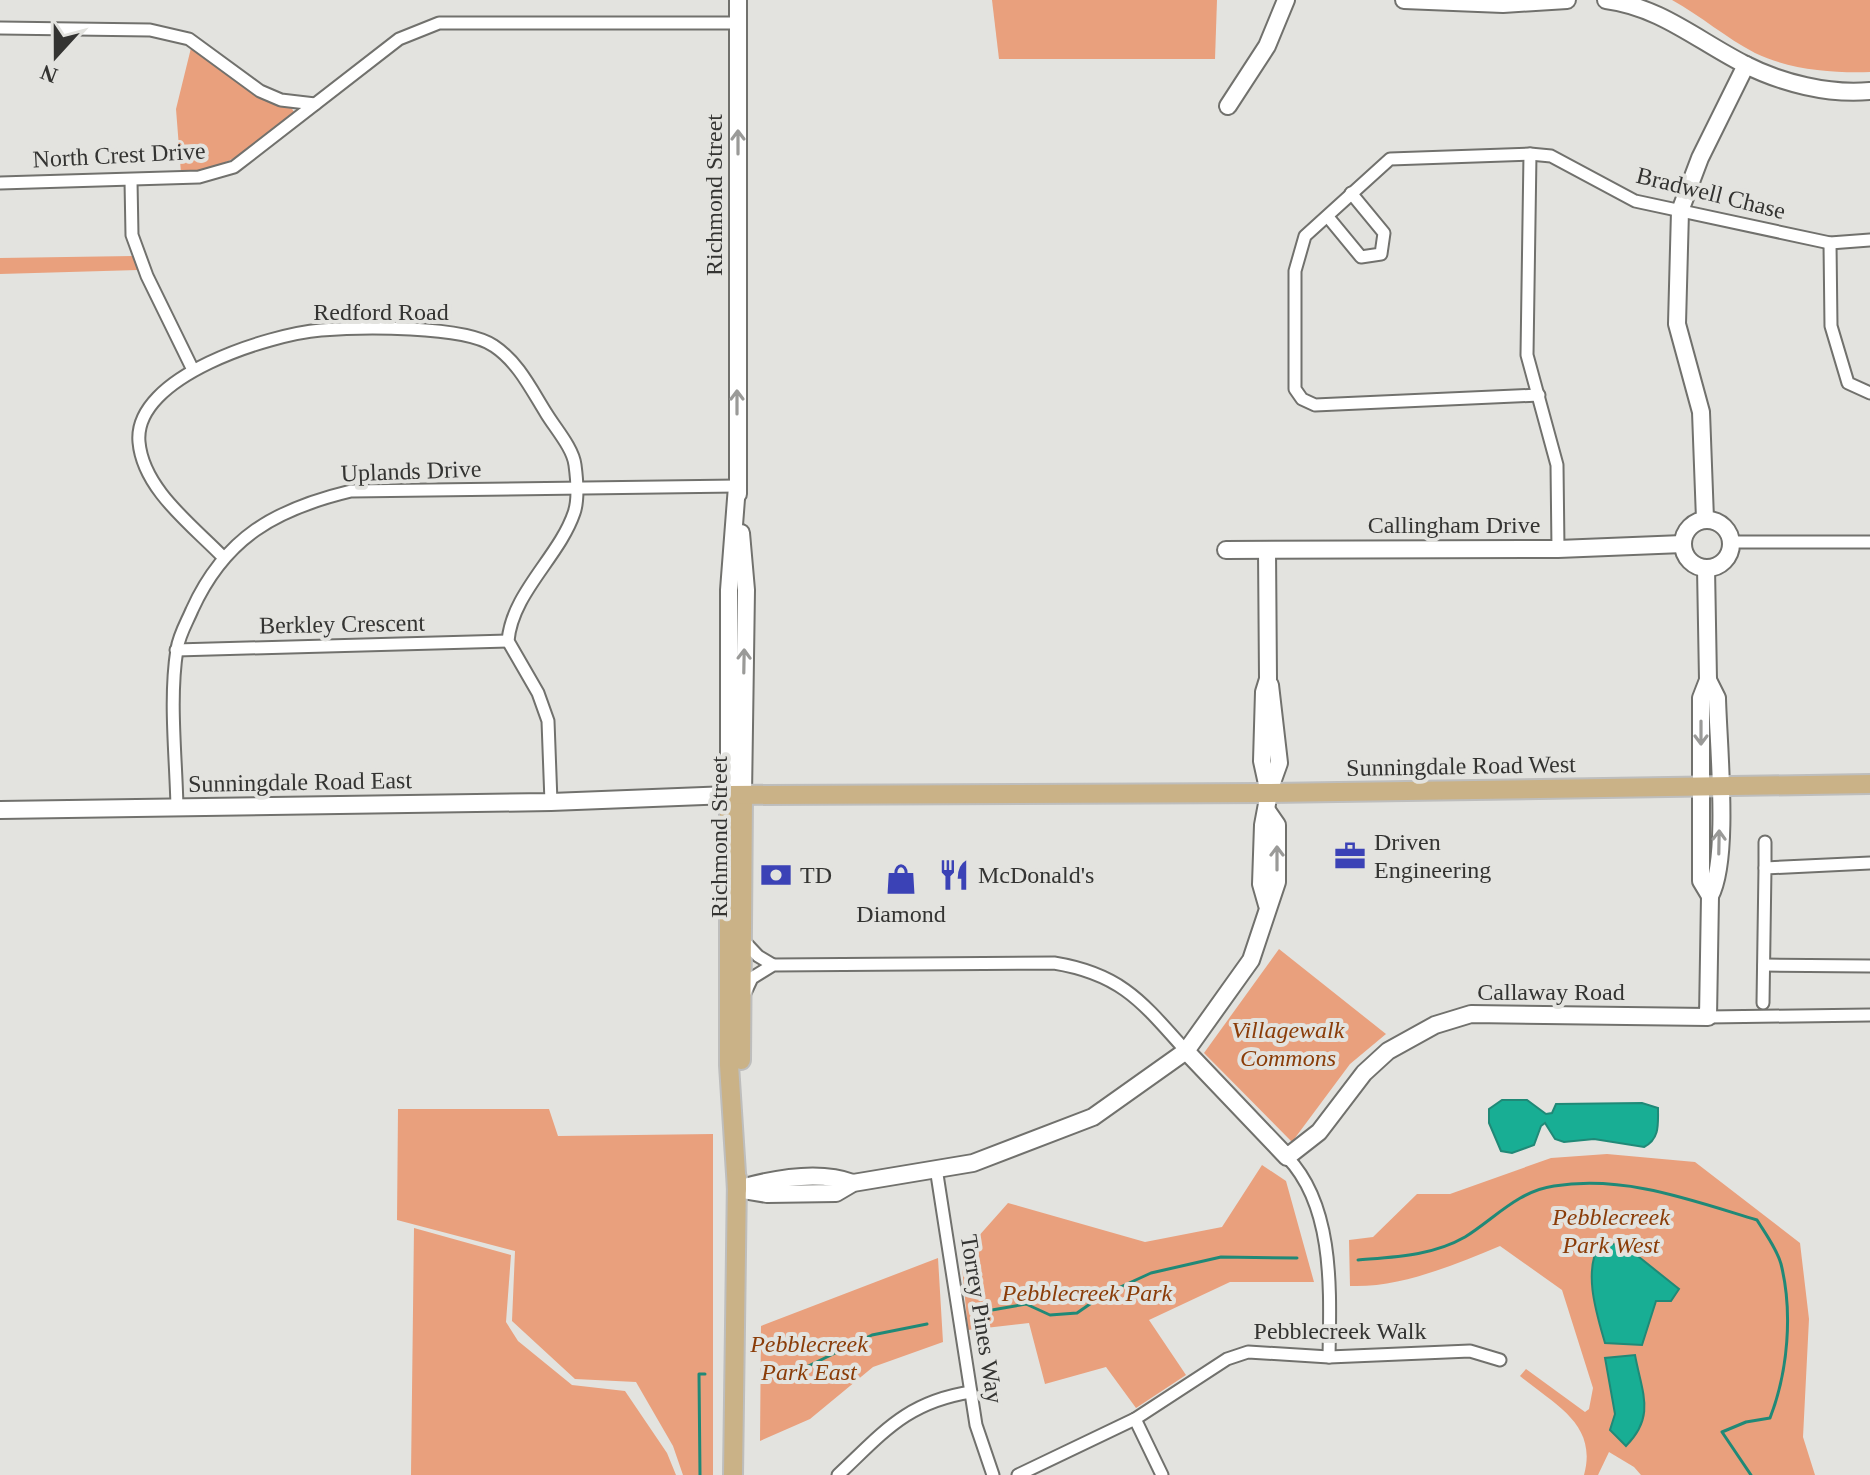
<svg xmlns="http://www.w3.org/2000/svg" width="1870" height="1475" viewBox="0 0 1870 1475" font-family="'Times New Roman',serif">
	<style>
		.green { fill: #e9a07d }
		.water { fill: #18ae94; stroke: #208977; stroke-width: 2 }
		.lines { fill: none; stroke-linecap: round; stroke-linejoin: round }
		.stream { stroke: #208977; stroke-width: 3 }
		.street-casing { stroke: #71716d; stroke-width: 15 }
		.secondary-casing { stroke: #71716d; stroke-width: 20 }
		.primary-casing { stroke: #bebebd; stroke-width: 22 }
		.street { stroke: #fff; stroke-width: 11 }
		.secondary { stroke: #fff; stroke-width: 16 }
		.primary { stroke: #cab287; stroke-width: 18 }
		.oneway { stroke: #9a9a98 }
		.labels { text-anchor: middle; stroke-width: 8; stroke-linejoin: round; paint-order: stroke }
		.street-label { font-size: 24px; fill: #343432; stroke: #e3e3df }
		.poi-label { font-size: 24px; fill: #343432; stroke: #e3e3df; text-anchor: start }
		.park-label { font-size: 24px; font-style: italic; fill: #8a3c08; stroke: #e3e3df }
	</style>
	<rect width="100%" height="100%" fill="#e3e3df"/>
	<g class="green">
		<polygon points="992,0 1217,0 1215,59 999,59"/>
		<path d="M1672 0H1870V72C1831 73 1791 70 1755 53 1726 38 1701 16 1672 0Z"/>
		<path d="M191 48 259 96 291 107 294 112C268 145 222 170 181 173L176 109Z"/>
		<polygon points="133,256 138,270 0,274 0,258"/>
		<polygon points="1279,949 1386,1034 1350,1064 1292,1142 1204,1053"/>
		<polygon points="398,1109 549,1109 558,1136 713,1134 713,1475 683,1475 673,1446 636,1382 575,1379 512,1321 515,1251 397,1220"/>
		<path d="M1607 1154 1695 1162 1800 1243 1809 1319 1803 1437 1815 1475H1641L1634 1467 1609 1452 1598 1475H1584C1598 1424 1555 1405 1520 1376L1526 1369 1585 1412 1589 1409 1593 1388 1562 1290 1500 1246C1454 1265 1400 1288 1350 1286L1349 1240 1373 1237 1417 1194H1450L1551 1158Z"/>
		<polygon points="1262,1165 1286,1181 1314,1282 1230,1282 1149,1320 1186,1375 1136,1408 1106,1367 1045,1384 1029,1323 968,1330 961,1256 1008,1203 1145,1242 1222,1227"/>
		<polygon points="414,1228 511,1255 506,1322 518,1341 572,1385 625,1391 667,1453 676,1475 411,1475"/>
		<polygon points="938,1258 943,1342 873,1367 810,1419 760,1441 761,1326"/>
	</g>
	<g class="water">
		<path d="M1502 1100H1527L1546 1114 1552 1113 1556 1104 1642 1103 1658 1108C1658 1124 1660 1139 1644 1147L1594 1139 1564 1142 1555 1139 1545 1123 1541 1126 1534 1145 1512 1153 1501 1151 1489 1123V1109Z"/>
		<path d="M1600 1243 1624 1245 1679 1289 1671 1301H1656L1642 1345 1605 1343C1596 1312 1583 1271 1600 1243Z"/>
		<path d="M1635 1355C1642 1393 1656 1416 1626 1446L1610 1430 1615 1414 1605 1358Z"/>
	</g>
	<g class="lines">
		<g class="stream">
			<path d="M1358 1260C1394 1257 1432 1256 1465 1237 1494 1219 1518 1191 1554 1186 1625 1175 1691 1200 1757 1220 1765 1233 1777 1249 1781 1264 1793 1312 1788 1372 1770 1418L1746 1422 1722 1432 1751 1475"/>
			<polyline points="992,1310 1026,1304 1050,1315 1077,1313 1103,1295 1151,1273 1221,1257 1297,1258"/>
			<polyline points="763,1375 792,1374 872,1335 927,1324"/>
			<polyline points="700,1475 699,1374 705,1374"/>
		</g>
		<defs>
			<g id="street">
				<polyline points="0,28 150,30 189,39 260,91 281,100 315,104"/>
				<polyline points="1530,154 1527,355 1557,465 1558,549"/>
				<polyline points="131,181 132,235 147,276 193,370"/>
				<polyline points="0,183 199,177 234,167 399,39 439,23 738,23"/>
				<polyline points="1328,217 1361,257 1381,254 1384,233 1351,193"/>
				<polyline points="1830,243 1831,326 1848,383 1870,393"/>
				<polyline points="1539,395 1315,405 1302,399 1295,389 1295,271 1305,236 1390,159 1530,154 1551,156 1635,201 1830,243 1870,240"/>
				<polyline points="1731,542 1870,542"/>
				<path d="M223 557C192 525 143 489 139 442 133 376 271 334 321 330 359 327 464 325 494 346 518 362 531 389 546 413 555 428 573 448 575 465 577 480 579 499 574 513 559 557 512 593 508 641L538 693 548 721 551 802"/>
				<polyline points="176,650 508,641"/>
				<path d="M177 808C176 756 169 700 177 649 179 635 187 622 192 610 225 537 276 509 351 491L737 486"/>
				<polyline points="1765,842 1765,868"/>
				<polyline points="743,940 758,956 773,965"/>
				<polyline points="1764,965 1870,966"/>
				<path d="M745 993 752 978 773 965 1054 963C1122 974 1143 1003 1186 1051"/>
				<polyline points="1763,1003 1765,868 1870,863"/>
				<polyline points="1708,1017 1870,1015"/>
				<path d="M1287 1157C1335 1207 1330 1292 1329 1357"/>
				<polyline points="936,1168 976,1425 993,1475"/>
				<polyline points="1135,1419 1162,1475"/>
				<path d="M838 1475C883 1433 906 1402 971 1392"/>
				<polyline points="1018,1475 1135,1419 1227,1359 1248,1352 1329,1357 1470,1351 1500,1360"/>
			</g>
			<g id="secondary">
				<polyline points="1404,0 1503,4 1567,0"/>
				<path d="M1606 0C1660 7 1697 40 1744 64 1781 83 1829 95 1870 91"/>
				<polyline points="1228,106 1267,46 1286,0"/>
				<polyline points="738,494 738,0"/>
				<polyline points="1705,519 1701,412 1677,324 1680,211 1700,158 1746,65"/>
				<circle cx="1707" cy="544" r="24"/>
				<polyline points="741,533 746,590 743,795"/>
				<polyline points="1226,550 1558,549 1683,544"/>
				<polyline points="1267,550 1268,679 1264,692 1262,761 1269,793 1263,825 1261,884 1267,905"/>
				<polyline points="1706,568 1708,680 1701,698 1701,881 1710,896"/>
				<polyline points="1269,791 1279,763 1270,685"/>
				<polyline points="0,810 551,802 729,795 729,590 737,486"/>
				<path d="M1186 1051 1287 1157 1319 1132 1364 1073 1388 1051 1435 1025 1471 1014 1708 1017 1710 896C1730 859 1718 744 1717 698L1708 680"/>
				<path d="M745 1187C778 1178 821 1171 853 1183"/>
				<polyline points="737,1189 767,1194 836,1193 853,1183 973,1163 1093,1117 1186,1051 1251,960 1277,882 1277,825 1268,812"/>
			</g>
			<g id="primary">
				<polyline points="741,1060 743,795"/>
				<polyline points="737,1189 729,1065 729,795 1269,793 1870,784"/>
				<polyline points="733,1475 737,1178"/>
			</g>
		</defs>
		<use href="#street" class="street-casing"/>
		<use href="#secondary" class="secondary-casing"/>
		<use href="#primary" class="primary-casing"/>
		<use href="#street" class="street"/>
		<use href="#secondary" class="secondary"/>
		<use href="#primary" class="primary"/>
	</g>
	<defs><path id="oneway-shaft" d="M-6 0H5M1.5-3L5.5 0L1.5 3" fill="none" stroke-width="1.6" stroke-linecap="round" stroke-linejoin="round" transform="scale(2)"/></defs>
	<g class="oneway">
		<use href="#oneway-shaft" transform="translate(738 142) rotate(-90)"/>
		<use href="#oneway-shaft" transform="translate(737 402) rotate(-90)"/>
		<use href="#oneway-shaft" transform="translate(744 661) rotate(-89)"/>
		<use href="#oneway-shaft" transform="translate(1701 733) rotate(90)"/>
		<use href="#oneway-shaft" transform="translate(1719 842) rotate(-89)"/>
		<use href="#oneway-shaft" transform="translate(1277 858) rotate(-90)"/>
	</g>
	<defs>
		<symbol id="office-bare" viewBox="-9 -9 18 18"><path d="M-6-3h4V-5.5h4V-3h4V5H-6ZM-1-4.5V-3h2v-1.5ZM-6 0V1H6V0Z" fill="#3b42b6" stroke="#e3e3df" stroke-width="2.5" paint-order="stroke"/></symbol>
		<symbol id="bank-bare" viewBox="-9 -9 18 18"><path d="M-6-4H6V4H-6ZM0-2.3a2.3 2.3 0 1 0 0 4.6a2.3 2.3 0 1 0 0-4.6Z" fill="#3b42b6" stroke="#e3e3df" stroke-width="2.5" paint-order="stroke"/></symbol>
		<symbol id="restaurant-bare" viewBox="-9 -9 18 18"><path d="M-5-6h1v4h1v-4h1v4h1v-4h1v5L-1.5 .5V6h-2V.5L-5-1ZM5-6V6H3V1.5H1.5Q1.5-4 5-6Z" fill="#3b42b6" stroke="#e3e3df" stroke-width="2.5" paint-order="stroke"/></symbol>
		<symbol id="shop-bare" viewBox="-9 -9 18 18"><path d="M-5-2.5h2.3a2.7 3.5 0 0 1 5.4 0H5L5.5 6h-11ZM-1.5-2.5h3a1.5 2.3 0 0 0-3 0Z" fill="#3b42b6" stroke="#e3e3df" stroke-width="2.5" paint-order="stroke"/></symbol>
	</defs>
	<g fill-rule="evenodd">
		<use href="#office-bare" x="1328" y="834" width="44" height="44"/>
		<use href="#bank-bare" x="754" y="853" width="44" height="44"/>
		<use href="#restaurant-bare" x="932" y="853" width="44" height="44"/>
		<use href="#shop-bare" x="879" y="857" width="44" height="44"/>
	</g>
	<g class="labels">
		<g class="street-label">
			<text transform="translate(119 155) rotate(-3)" y="8">North Crest Drive</text>
			<text transform="translate(1711 193) rotate(14)" y="8">Bradwell Chase</text>
			<text transform="translate(714 195) rotate(-90)" y="8">Richmond Street</text>
			<text x="381" y="320">Redford Road</text>
			<text transform="translate(411 471) rotate(-2)" y="8">Uplands Drive</text>
			<text x="1454" y="533">Callingham Drive</text>
			<text transform="translate(342 624) rotate(-1)" y="8">Berkley Crescent</text>
			<text transform="translate(1461 766) rotate(-1)" y="8">Sunningdale Road West</text>
			<text transform="translate(300 782) rotate(-1)" y="8">Sunningdale Road East</text>
			<text transform="translate(719 837) rotate(-90)" y="8">Richmond Street</text>
			<text x="1551" y="1000">Callaway Road</text>
			<text transform="translate(982 1319) rotate(81)" y="8">Torrey Pines Way</text>
			<text x="1340" y="1339">Pebblecreek Walk</text>
		</g>
		<g class="poi-label">
			<text x="1374" y="850">Driven<tspan x="1374" dy="28">Engineering</tspan></text>
			<text x="800" y="883">TD</text>
			<text x="978" y="883">McDonald's</text>
			<text x="901" y="922" text-anchor="middle">Diamond</text>
		</g>
		<g class="park-label">
			<text x="1288" y="1038">Villagewalk<tspan x="1288" dy="28">Commons</tspan></text>
			<text x="1611" y="1225">Pebblecreek<tspan x="1611" dy="28">Park West</tspan></text>
			<text x="1087" y="1301">Pebblecreek Park</text>
			<text x="809" y="1352">Pebblecreek<tspan x="809" dy="28">Park East</tspan></text>
		</g>
	</g>
	<g transform="translate(56 56) rotate(201)" stroke="#e3e3df" stroke-width="6" paint-order="stroke">
	<path d="M0-6L14 30L0 20L-14 30Z" fill="#343432"/>
	<text y="-12" font-size="22" font-weight="bold" text-anchor="middle" fill="#343432">N</text>
	</g>
</svg>
